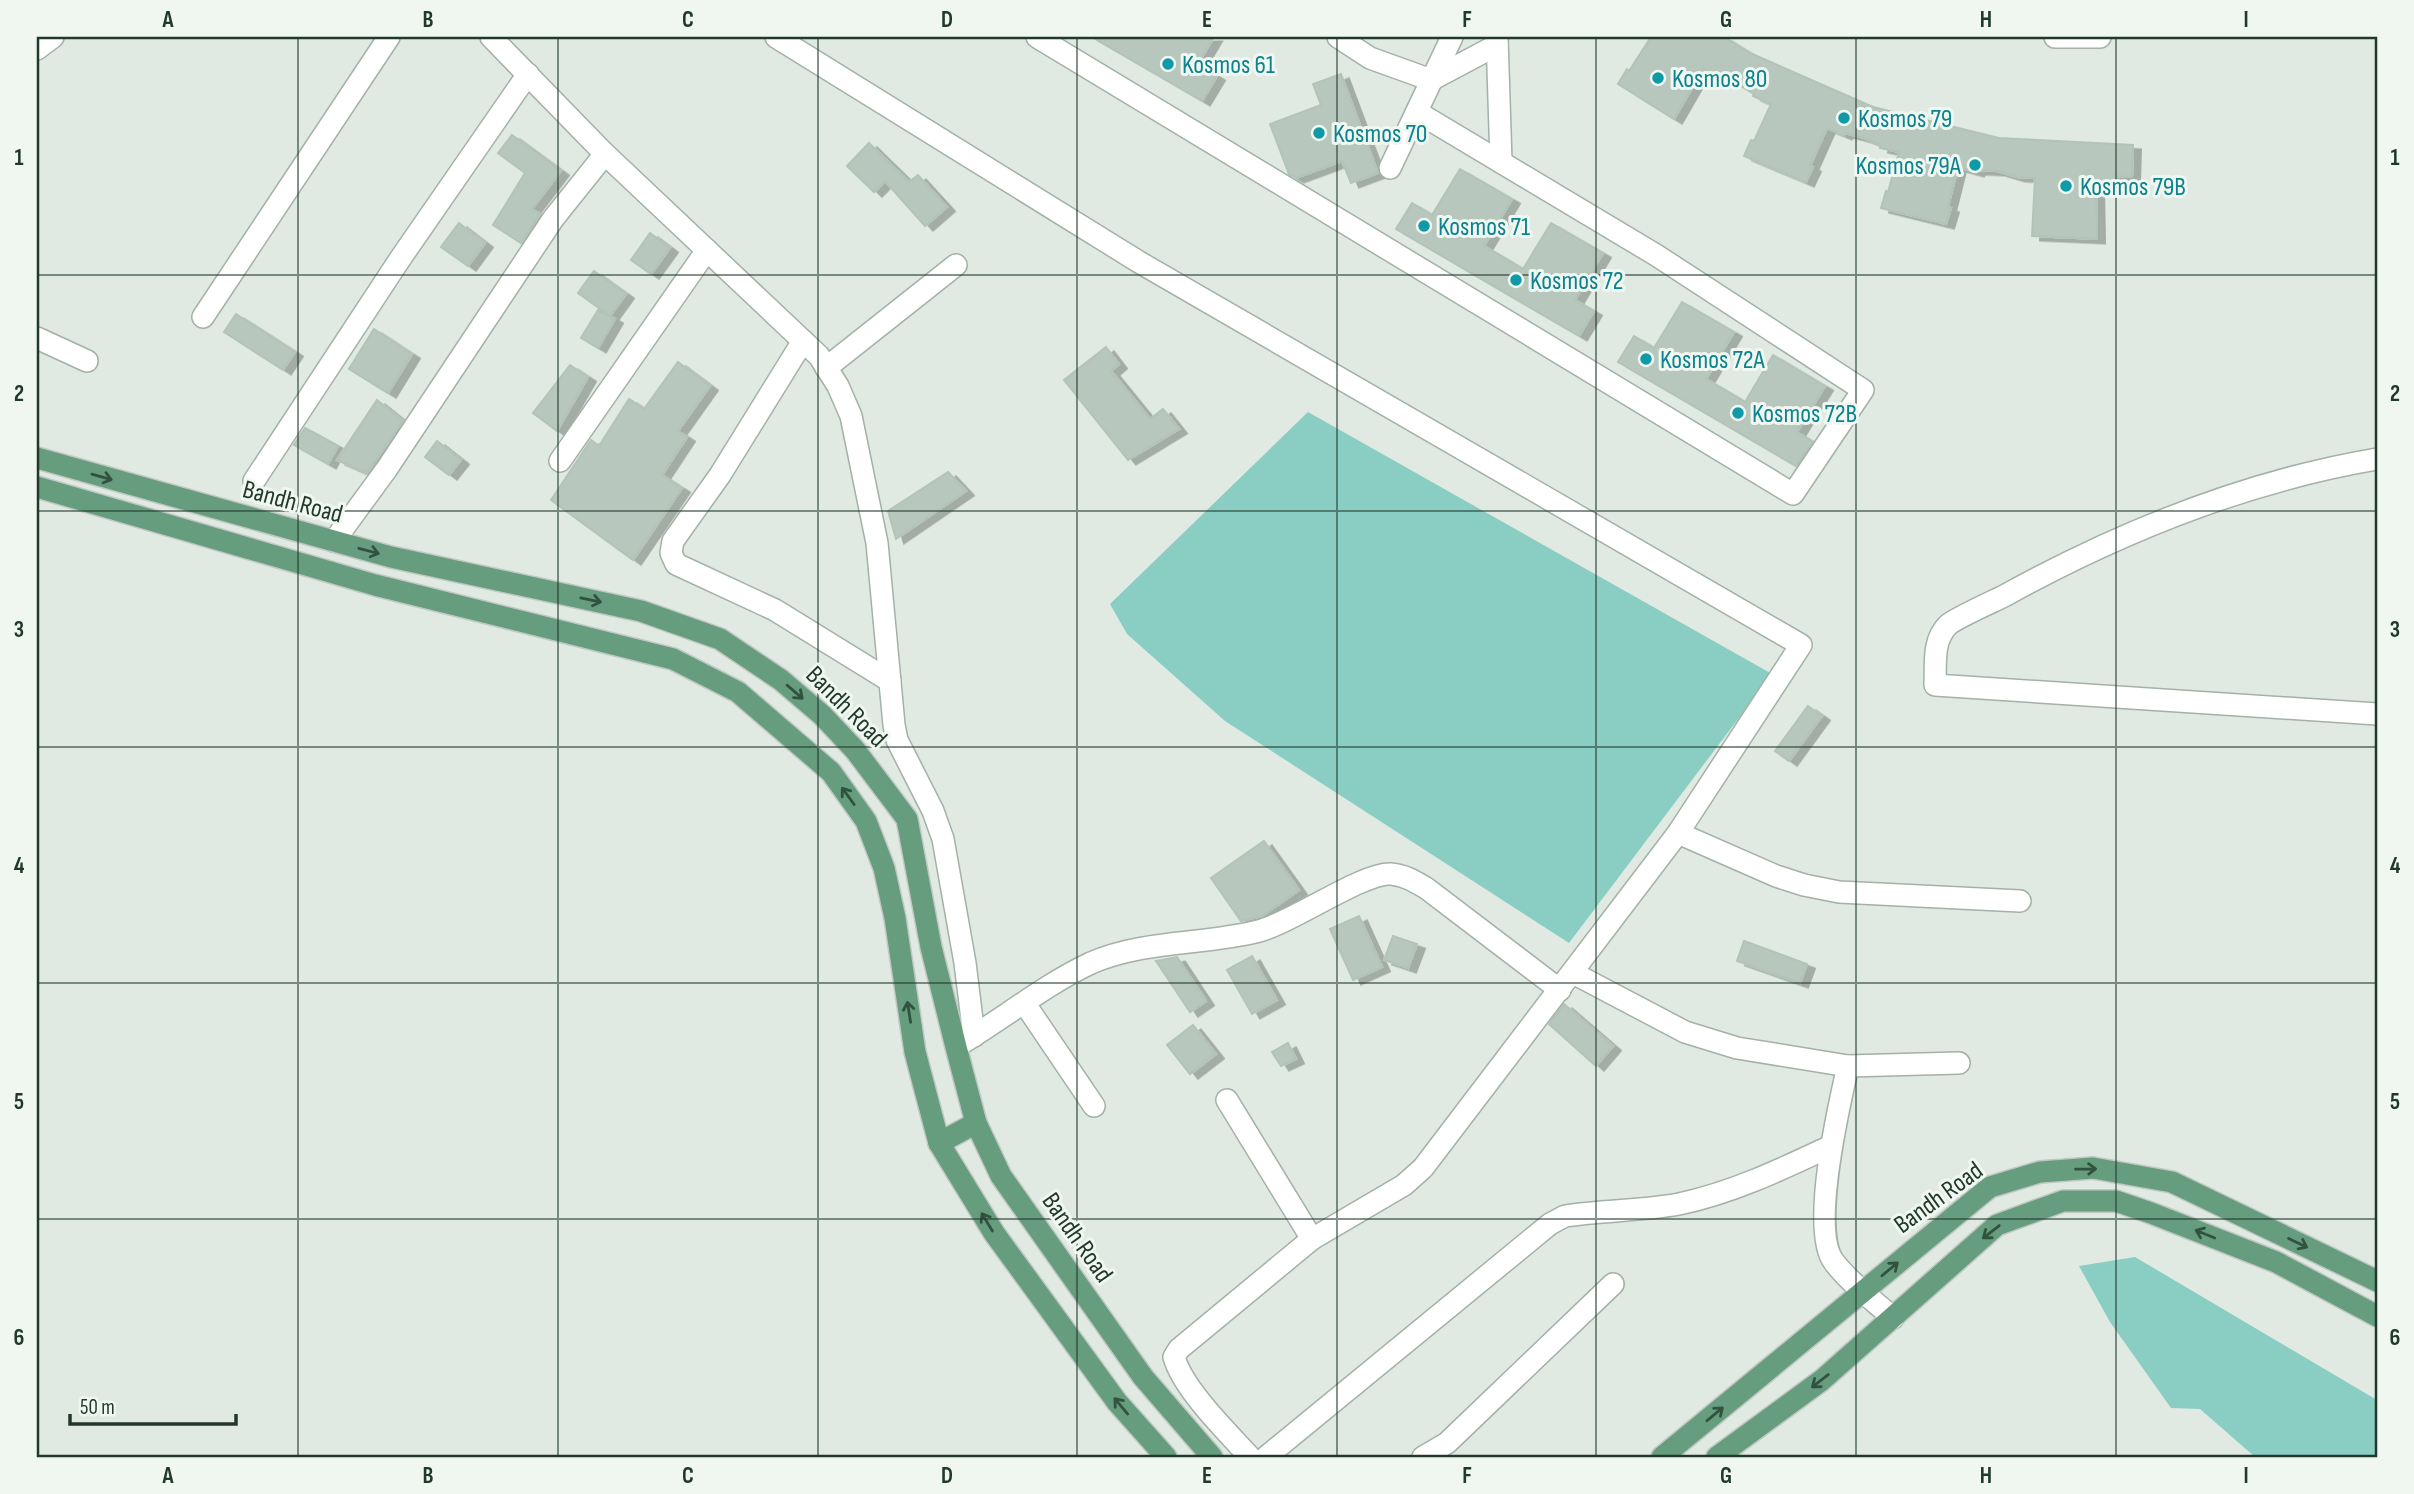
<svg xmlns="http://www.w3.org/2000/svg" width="2414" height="1494" viewBox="0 0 2414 1494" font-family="'Sofia Sans Condensed',sans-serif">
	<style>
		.water { fill: #8acdc3 }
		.building { fill: #b8c7bd; stroke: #b2c3b7; stroke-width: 2; filter: url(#shadow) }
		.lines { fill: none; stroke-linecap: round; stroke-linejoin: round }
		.minor-casing { stroke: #a3b1a7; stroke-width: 24 }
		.major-casing { stroke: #c1c8c4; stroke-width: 24 }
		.minor { stroke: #fff; stroke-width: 21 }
		.major { stroke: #669d7e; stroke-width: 21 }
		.oneway { stroke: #325240 }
		.grid { fill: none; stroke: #21392b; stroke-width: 2; stroke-opacity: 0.55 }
		.culture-dot { fill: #0f9aa8; stroke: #f0f7f1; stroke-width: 2.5 }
		.labels { text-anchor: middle; stroke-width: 6; stroke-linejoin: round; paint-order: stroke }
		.culture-label { font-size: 26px; fill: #0d838f; stroke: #f0f7f1; text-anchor: start }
		.street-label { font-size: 26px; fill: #21392b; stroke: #f0f7f1 }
		.neatline { fill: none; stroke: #21392b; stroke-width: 2.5 }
		.grid-label { font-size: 23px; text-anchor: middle; font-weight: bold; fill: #21392b }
	</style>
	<defs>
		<filter id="shadow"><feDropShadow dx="8" dy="4.5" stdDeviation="0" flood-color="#0004"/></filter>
	</defs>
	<rect width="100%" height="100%" fill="#e0eae2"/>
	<g class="water">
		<polygon points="1308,412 1772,674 1569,943 1225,721 1127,634 1110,604"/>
		<polygon points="2135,1257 2377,1400 2377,1457 2255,1457 2200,1409 2171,1408 2110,1322 2079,1266"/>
	</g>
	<g class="building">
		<polygon points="1092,37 1214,37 1198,64 1217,76 1202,101"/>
		<polygon points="1651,37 1724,37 1750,53 1873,107 1999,138 2133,145 2132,177 2116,176 2116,182 2096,181 2097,239 2032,236 2035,178 2017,177 1997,171 1977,170 1976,172 1958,167 1948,207 1951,208 1946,224 1881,208 1886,191 1888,192 1899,152 1880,148 1881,145 1864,138 1845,133 1844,135 1827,128 1810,166 1813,167 1806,182 1744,156 1751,140 1754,141 1771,104 1753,96 1754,94 1736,83 1721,76 1719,79 1703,69 1674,119 1618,84 1627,69 1629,71"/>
		<polygon points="1341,74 1378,173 1351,183 1342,161 1296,178 1289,174 1270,124 1321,105 1313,84"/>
		<polygon points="512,135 561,171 532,209 540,214 521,243 493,225 525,173 498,153"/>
		<polygon points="869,143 909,182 918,175 947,207 925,226 885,181 874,192 847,166"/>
		<polygon points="1460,169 1512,199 1484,246 1503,257 1523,269 1551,223 1603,253 1575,300 1594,311 1579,336 1396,229 1412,203 1432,215"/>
		<polygon points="459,223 485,243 468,266 441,247"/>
		<polygon points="650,233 670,248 651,274 631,260"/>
		<polygon points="594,271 626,294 610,316 578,293"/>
		<polygon points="1682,302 1734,332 1706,379 1725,390 1745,402 1773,355 1825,386 1797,432 1813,442 1796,466 1618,362 1634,336 1654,348"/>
		<polygon points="598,310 615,319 598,348 581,338"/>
		<polygon points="236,314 295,352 283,370 224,332"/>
		<polygon points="374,329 412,354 388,393 349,369"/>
		<polygon points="1106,347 1119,364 1111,371 1150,419 1163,409 1179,429 1128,460 1064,380"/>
		<polygon points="678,362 710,386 678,431 687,437 662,475 682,488 633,560 551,500 591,440 599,446 629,399 644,409"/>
		<polygon points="570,365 588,377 557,431 533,413"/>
		<polygon points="377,400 403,421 367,473 337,460"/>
		<polygon points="305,428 338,446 328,464 294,445"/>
		<polygon points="437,441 461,460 449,475 425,457"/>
		<polygon points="948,472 966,491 896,539 888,511"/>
		<polygon points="1808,706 1822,716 1789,761 1775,751"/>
		<polygon points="1264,841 1299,890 1262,916 1241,921 1211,878"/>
		<polygon points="1359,916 1382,967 1353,980 1330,929"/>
		<polygon points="1393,936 1417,944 1408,968 1384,960"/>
		<polygon points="1744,941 1807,964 1800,983 1737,961"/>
		<polygon points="1252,956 1277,1000 1252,1014 1227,970"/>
		<polygon points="1177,957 1206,1001 1190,1012 1156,961"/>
		<polygon points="1564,1004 1613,1046 1596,1066 1549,1024"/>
		<polygon points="1193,1025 1216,1054 1190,1074 1167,1045"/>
		<polygon points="1288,1043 1296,1059 1281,1066 1272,1052"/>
	</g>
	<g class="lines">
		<defs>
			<g id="minor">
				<polyline points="491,37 605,154 819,356 838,386 851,416 877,543 894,725 897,740 933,811 943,839 965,963 974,1036"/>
				<path d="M776 37 1139 262 1801 645 1678 833 1423 1168 1404 1185 1312 1239 1179 1349 1174 1357C1183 1389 1227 1432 1250 1457"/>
				<polyline points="1037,37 1793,494 1863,390 1656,255 1417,112"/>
				<polyline points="1338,37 1370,58 1431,80 1497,45"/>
				<polyline points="1497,37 1501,162"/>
				<polyline points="2055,37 2100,37"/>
				<polyline points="37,49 53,37"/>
				<polyline points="1390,168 1452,37"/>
				<polyline points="203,317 389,37"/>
				<polyline points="37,338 87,361"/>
				<polyline points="803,341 720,475 673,541 671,553 676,564 775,610 890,681"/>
				<polyline points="826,368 956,265"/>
				<path d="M2377 459C2247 481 2120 532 2004 596 1992 602 1956 618 1948 625 1932 641 1936 664 1935 685L2377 714"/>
				<polyline points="560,461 707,250"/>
				<polyline points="254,481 400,259 528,74"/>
				<polyline points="334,541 386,470 553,219 605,154"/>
				<polyline points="1678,833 1776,876 1804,885 1839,892 2020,901"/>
				<polyline points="1573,973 1685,1032 1737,1048 1848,1066 1959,1063"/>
				<polyline points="1025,1004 1094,1106"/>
				<path d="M964 1042C1005 1017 1048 983 1091 963 1144 940 1204 945 1259 931 1293 922 1364 872 1391 874 1404 875 1414 881 1426 888L1560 990"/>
				<path d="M1848 1066C1839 1105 1810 1231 1834 1262 1849 1282 1874 1301 1893 1318"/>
				<polyline points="1227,1100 1312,1239"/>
				<path d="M1266 1457 1550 1224 1565 1216C1603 1210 1642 1211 1679 1204 1732 1193 1782 1169 1831 1146"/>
				<polyline points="1423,1457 1447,1443 1613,1284"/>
			</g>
			<g id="major">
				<polyline points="37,458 391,557 641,611 720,639 781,680 822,715 855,750 907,819 931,947 956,1047 976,1123 1001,1176 1143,1377 1212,1457"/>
				<polyline points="37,487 375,585 673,659 738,692 831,772 866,821 884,868 895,918 915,1052 939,1143 994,1233 1117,1402 1166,1457"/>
				<polyline points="939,1143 976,1123"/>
				<polyline points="1662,1457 1990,1187 2040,1172 2093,1168 2172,1182 2377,1281"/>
				<polyline points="1717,1457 1822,1380 1997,1225 2063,1201 2116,1201 2151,1213 2276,1262 2377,1316"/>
			</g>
		</defs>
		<use href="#minor" class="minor-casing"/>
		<use href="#major" class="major-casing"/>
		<use href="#minor" class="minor"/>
		<use href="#major" class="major"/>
	</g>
	<defs><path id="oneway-shaft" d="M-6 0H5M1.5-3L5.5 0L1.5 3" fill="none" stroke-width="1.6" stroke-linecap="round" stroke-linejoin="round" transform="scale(1.75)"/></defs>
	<g class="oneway">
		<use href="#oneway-shaft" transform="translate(102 477) rotate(16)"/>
		<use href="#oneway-shaft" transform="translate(369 551) rotate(15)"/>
		<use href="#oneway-shaft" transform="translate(591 600) rotate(12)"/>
		<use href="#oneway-shaft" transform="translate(795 692) rotate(41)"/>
		<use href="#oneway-shaft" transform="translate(848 796) rotate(-126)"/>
		<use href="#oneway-shaft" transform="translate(909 1012) rotate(-99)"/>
		<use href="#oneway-shaft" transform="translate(2086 1169) rotate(-1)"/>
		<use href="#oneway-shaft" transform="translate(987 1222) rotate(-121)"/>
		<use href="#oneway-shaft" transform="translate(1991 1232) rotate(142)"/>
		<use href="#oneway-shaft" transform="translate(2205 1234) rotate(-158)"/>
		<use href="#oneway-shaft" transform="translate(2298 1243) rotate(26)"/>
		<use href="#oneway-shaft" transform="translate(1890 1269) rotate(-40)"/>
		<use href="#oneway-shaft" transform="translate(1820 1381) rotate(142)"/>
		<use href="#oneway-shaft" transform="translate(1121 1406) rotate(-130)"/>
		<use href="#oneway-shaft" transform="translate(1715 1414) rotate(-40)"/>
	</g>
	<path class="grid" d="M298 37V1457M558 37V1457M818 37V1457M1077 37V1457M1337 37V1457M1596 37V1457M1856 37V1457M2116 37V1457M37 275H2377M37 511H2377M37 747H2377M37 983H2377M37 1219H2377"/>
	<g class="culture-dot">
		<circle cx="1168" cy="64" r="7"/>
		<circle cx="1658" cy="78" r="7"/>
		<circle cx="1844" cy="118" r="7"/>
		<circle cx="1319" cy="133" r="7"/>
		<circle cx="1975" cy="165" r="7"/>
		<circle cx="2066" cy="186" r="7"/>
		<circle cx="1424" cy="226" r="7"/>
		<circle cx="1516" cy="280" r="7"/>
		<circle cx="1646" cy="359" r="7"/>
		<circle cx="1738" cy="413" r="7"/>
	</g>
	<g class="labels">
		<g class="culture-label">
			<text x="1182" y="73">Kosmos 61</text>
			<text x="1672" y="87">Kosmos 80</text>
			<text x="1858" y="127">Kosmos 79</text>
			<text x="1333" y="142">Kosmos 70</text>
			<text x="1961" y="174" text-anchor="end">Kosmos 79A</text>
			<text x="2080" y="195">Kosmos 79B</text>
			<text x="1438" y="235">Kosmos 71</text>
			<text x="1530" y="289">Kosmos 72</text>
			<text x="1660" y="368">Kosmos 72A</text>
			<text x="1752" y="422">Kosmos 72B</text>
		</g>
		<g class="street-label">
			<text transform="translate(293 501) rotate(15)" y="9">Bandh Road</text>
			<text transform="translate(847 706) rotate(45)" y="9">Bandh Road</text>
			<text transform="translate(1938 1197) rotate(-36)" y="9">Bandh Road</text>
			<text transform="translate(1078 1237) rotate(55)" y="9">Bandh Road</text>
		</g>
	</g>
	<rect width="2414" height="1494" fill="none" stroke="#f0f7f1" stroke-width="77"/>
	<path d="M70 1414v10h166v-10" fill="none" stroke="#21392b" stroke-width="3.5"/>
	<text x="80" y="1414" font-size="21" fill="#21392b" stroke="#f0f7f1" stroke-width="5" paint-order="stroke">50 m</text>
	<rect x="38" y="38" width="2338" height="1418" class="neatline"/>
	<g class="grid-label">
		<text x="168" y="27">A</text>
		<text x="428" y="27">B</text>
		<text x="688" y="27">C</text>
		<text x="947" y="27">D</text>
		<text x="1207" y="27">E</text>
		<text x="1467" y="27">F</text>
		<text x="1726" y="27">G</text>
		<text x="1986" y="27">H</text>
		<text x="2246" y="27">I</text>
		<text x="19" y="165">1</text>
		<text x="2395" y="165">1</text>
		<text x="19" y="401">2</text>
		<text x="2395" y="401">2</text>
		<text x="19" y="637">3</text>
		<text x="2395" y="637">3</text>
		<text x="19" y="873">4</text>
		<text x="2395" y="873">4</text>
		<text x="19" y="1109">5</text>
		<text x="2395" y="1109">5</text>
		<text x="19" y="1345">6</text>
		<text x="2395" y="1345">6</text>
		<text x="168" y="1483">A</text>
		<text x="428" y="1483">B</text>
		<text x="688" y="1483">C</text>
		<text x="947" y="1483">D</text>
		<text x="1207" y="1483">E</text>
		<text x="1467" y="1483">F</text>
		<text x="1726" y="1483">G</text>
		<text x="1986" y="1483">H</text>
		<text x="2246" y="1483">I</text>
	</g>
</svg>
